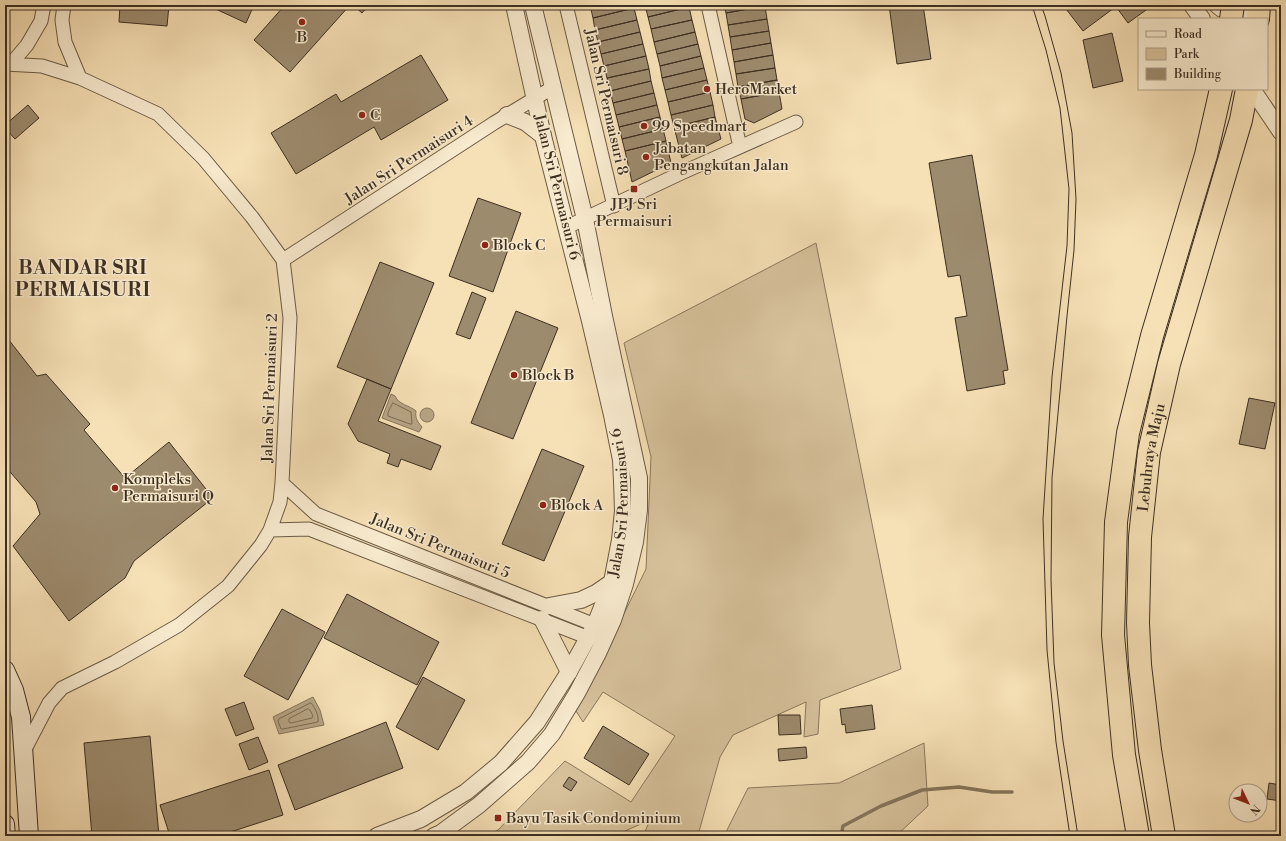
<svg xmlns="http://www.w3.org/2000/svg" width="1286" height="841" viewBox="0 0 1286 841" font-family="'Libre Bodoni',serif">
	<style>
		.green { fill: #d7c29c; stroke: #8a785e }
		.water { fill: #b7a483; stroke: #86755c }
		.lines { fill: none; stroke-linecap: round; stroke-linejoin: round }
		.shore { stroke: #7a6a52; stroke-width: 1 }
		.stream { stroke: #86755c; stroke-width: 3.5 }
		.building { fill: #9d8b6e; stroke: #3d2f21 }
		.minor-casing { stroke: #6b5b46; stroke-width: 15 }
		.tertiary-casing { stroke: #6b5b46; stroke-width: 18 }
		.secondary-casing { stroke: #3d2f21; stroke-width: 20 }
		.motorway-casing { stroke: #3d2f21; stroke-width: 24 }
		.minor { stroke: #f9ebcf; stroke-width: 13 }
		.tertiary { stroke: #f9ebcf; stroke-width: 16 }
		.secondary { stroke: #f9ebcf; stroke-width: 18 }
		.motorway { stroke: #f6e0b5; stroke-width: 22 }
		.tram { stroke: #3d2f21; stroke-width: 1 }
		.motorway-bridge-casing { stroke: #3d2f21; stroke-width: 24; stroke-linecap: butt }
		.motorway-bridge { stroke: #f6e0b5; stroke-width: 22 }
		.poi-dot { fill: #8f2418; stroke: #f9ebcf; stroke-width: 1.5 }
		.labels { text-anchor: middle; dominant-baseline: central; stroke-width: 3; stroke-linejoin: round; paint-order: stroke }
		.poi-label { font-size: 15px; fill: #3d2f21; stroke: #f9ebcf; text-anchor: start }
		.street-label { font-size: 15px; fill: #3d2f21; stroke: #f9ebcf }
		.district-label { font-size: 19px; font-weight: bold; letter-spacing: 1px; fill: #3d2f21; stroke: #f9ebcf }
	</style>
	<rect width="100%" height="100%" fill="#f6e0b5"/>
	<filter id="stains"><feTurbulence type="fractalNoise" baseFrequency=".005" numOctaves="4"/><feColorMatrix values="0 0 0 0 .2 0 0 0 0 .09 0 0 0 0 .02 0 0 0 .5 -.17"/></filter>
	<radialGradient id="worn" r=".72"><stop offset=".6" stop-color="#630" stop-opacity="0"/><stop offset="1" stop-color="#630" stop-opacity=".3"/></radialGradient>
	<path class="green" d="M816,243l85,426 -81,31 -2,34 -14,3 2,-35 -73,33 -13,22 -22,78 2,1h-57l7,-16 -25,11 -4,5h-135l12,-6 67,-69 66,41 44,-66 -72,-44 -20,30 -7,-11 70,-142 5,-112 -27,-114z
		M924,743l4,63 -32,30h-172l24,-48 91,-5z"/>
	<path class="water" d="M391,394l4,2c4,9 14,9 21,15 -1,7 1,10 6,16l-3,5 -37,-14z
		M420 415a7 7 0 1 1 14 0a7 7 0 1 1-14 0Z
		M313,697l7,13 4,15 -45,9 -6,-17z"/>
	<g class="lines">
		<path class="shore" d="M393,403l18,9 1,12h-2l-22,-8v-3z
			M311,703c4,4 8,13 7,19l-35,7h-2l-3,-8 1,-2z
			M308,709l2,1 3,6 -1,2 -21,5 -2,-1v-3z"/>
		<path class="stream" d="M841,836l2,-10 38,-20 41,-16 37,-3 33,5h20"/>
	</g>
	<path class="building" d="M120,5h49l-2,21 -48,-4z
		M207,5h47l-8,18z
		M285,5h65l-60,67 -36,-32z
		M353,5h16l-7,8z
		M590,5h43l1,3 -41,10z
		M645,5h44v2l-41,10z
		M724,5h40l1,1 -39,7z
		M889,5h34l8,54 -34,5z
		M1063,5h55l-35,26z
		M1121,5h32l-25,18 -11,-15z
		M765,6l2,13 -39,6 -2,-12z
		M689,7l3,13 -41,9 -3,-12z
		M634,8l3,12 -42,10 -2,-12z
		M767,19l2,12 -39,6 -2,-12z
		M637,20l3,12 -42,10 -3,-12z
		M692,20l3,12 -41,10 -3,-13z
		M769,31l2,12 -39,7 -2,-13z
		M640,32l3,12 -42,10 -3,-12z
		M695,32l3,12 -41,10 -3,-12z
		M1112,33l11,48 -30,7 -10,-48z
		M771,43l2,12 -39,7 -2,-12z
		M643,44l3,12 -42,10 -3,-12z
		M698,44l3,12 -41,10 -3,-12z
		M421,55l27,45 -67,40 -7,-13 -78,47 -25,-41 65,-39 5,8z
		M773,55l2,13 -39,6 -2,-12z
		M646,56l3,13 -42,9 -3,-12z
		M701,56l3,12 -42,10 -2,-12z
		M704,68l3,12 -42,10 -3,-12z
		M775,68l2,12 -39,7 -2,-13z
		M649,69l2,12 -41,10 -3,-13z
		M707,80l3,12 -42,10 -3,-12z
		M777,80l2,12 -38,7 -3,-12z
		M651,81l3,12 -41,10 -3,-12z
		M710,92l3,13 -42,10 -3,-13z
		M779,92l3,17 -28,14 -9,-4 -4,-20z
		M654,93l3,12 -41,10 -3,-12z
		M28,105l11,13 -24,21 -10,-11v-3z
		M657,105l3,12 -41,10 -3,-12z
		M713,105l2,12 -41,10 -3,-12z
		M660,117l3,12 -41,10 -3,-12z
		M715,117l6,22 -39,19 -8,-31z
		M663,129l3,12 -41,10 -3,-12z
		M666,141l5,22 -39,19 -7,-31z
		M972,155l36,215 -5,1 2,13 -38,7 -12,-73 12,-2 -7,-41 -12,2 -19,-114z
		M478,198l43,15 -28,79 -44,-16z
		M380,262l54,21 -43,106 -54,-22z
		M472,292l14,6 -16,41 -14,-5z
		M516,311l42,17 -45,111 -42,-16z
		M5,335l32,41 9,-2 44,50 -6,6 41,48 44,-36 44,56 -79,63 -9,17 -56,43 -56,-75 27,-32 -4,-12 -31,-36z
		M367,379l24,10 -13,32 63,25 -10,24 -30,-11 -3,8 -11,-4 3,-9 -32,-13 -10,-17z
		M1249,398l26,5 -10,46 -26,-5z
		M542,449l42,17 -40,95 -42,-17z
		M347,594l92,48 -22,43 -93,-47z
		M282,609l43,23 -37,68 -44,-24z
		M423,677l42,23 -27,50 -42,-23z
		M244,702l10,27 -18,7 -11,-27z
		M872,705l3,24 -29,4 -1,-9 -3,1 -2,-16z
		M778,715h22l1,19 -22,1z
		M386,722l17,46 -108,42 -17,-45z
		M603,726l46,28 -20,31 -45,-27z
		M150,736l9,100h-67l-8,-93z
		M258,737l10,25 -19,8 -10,-26z
		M806,747l1,11 -28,3 -1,-12z
		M269,770l14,45 -65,21h-48l-10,-31z
		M569,777l8,5 -6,9 -8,-5z
		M1269,783l12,2v16l-14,-2z"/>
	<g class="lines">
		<defs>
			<path id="minor" d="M64,5l-2,15 3,22 15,36
				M566,5l48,201
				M708,5l32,142
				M5,64l37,2 38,12 78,36 45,44 49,59 31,43 7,58 -8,165 -2,19 -10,28 -9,15 -33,41 -49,39 -64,37 -53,26 -13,15 -26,50
				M11,64l16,-19 14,-24 3,-16
				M567,227l112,-53 117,-52
				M283,260l211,-137 58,-35
				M282,483l34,31 279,111
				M270,530l39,-1 280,109"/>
			<g id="tertiary">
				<path d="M1192,5l10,14"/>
				<path d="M1217,5c14,14 27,8 42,0"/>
				<path d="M1252,89l29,43"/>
				<path d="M507,115l18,7 18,14"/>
				<path d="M549,606l32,-6 15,-7 16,-11"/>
				<path d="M542,619l27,53"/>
				<path id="s1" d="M377,836l44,-17 45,-27 35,-29 36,-41 32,-50 26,-47 17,-43 8,-42 3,-29 -1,-30 -1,-21 -9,-45 -22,-94 -47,-185 -29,-131"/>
				<path d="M434,836l7,-3 38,-28 49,-43 24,-28 25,-41 21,-40 15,-33 12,-36 10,-42 4,-32v-32l-35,-162 -19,-97 -52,-214"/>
			</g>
			<path id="secondary" d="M5,670l9,20 7,27 8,119
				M5,824l1,12"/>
			<g id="motorway">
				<path d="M1258,19l1,-14"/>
				<path d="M1138,836l-14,-81 -11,-120 3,-113 12,-89 24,-97 54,-181 15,-66"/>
				<path id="s2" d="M1164,836l-14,-86 -10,-85 -2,-42 2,-86 9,-85 20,-88 72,-244 6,-31"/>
			</g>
		</defs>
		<use href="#minor" class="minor-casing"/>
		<use href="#tertiary" class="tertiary-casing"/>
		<use href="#secondary" class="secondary-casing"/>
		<use href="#motorway" class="motorway-casing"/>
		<use href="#minor" class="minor"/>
		<use href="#tertiary" class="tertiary"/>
		<use href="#secondary" class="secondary"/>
		<use href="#motorway" class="motorway"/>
		<path class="tram" d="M1032,5l14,45 14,58 9,81 -2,57 -15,131 -9,142 4,131 9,92 14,94
			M1041,5l4,11 16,57 11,60 4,66 -2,51 -7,66 -15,162 -1,102 3,83 9,78 15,95"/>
		<defs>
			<path id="motorway-bridge" d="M1231,19l2,-14"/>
		</defs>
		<use href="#motorway-bridge" class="motorway-bridge-casing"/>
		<use href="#motorway-bridge" class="motorway-bridge"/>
	</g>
	<g class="poi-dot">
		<circle cx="302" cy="22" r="4"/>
		<circle cx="707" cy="89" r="4"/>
		<circle cx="362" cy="115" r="4"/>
		<circle cx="644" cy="126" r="4"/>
		<circle cx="646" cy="157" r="4"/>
		<rect x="630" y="185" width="8" height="8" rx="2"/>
		<circle cx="485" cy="245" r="4"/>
		<circle cx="514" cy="375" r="4"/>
		<circle cx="115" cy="488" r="4"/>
		<circle cx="543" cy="505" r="4"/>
		<rect x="494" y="814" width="8" height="8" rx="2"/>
	</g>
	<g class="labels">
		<g class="poi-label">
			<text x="302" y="37" text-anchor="middle">B</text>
			<text x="715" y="89">HeroMarket</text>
			<text x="370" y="115">C</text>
			<text x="652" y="126">99 Speedmart</text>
			<text x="654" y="148">Jabatan<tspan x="654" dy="17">Pengangkutan Jalan</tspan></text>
			<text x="634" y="204" text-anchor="middle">JPJ Sri<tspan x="634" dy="17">Permaisuri</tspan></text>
			<text x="493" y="245">Block C</text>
			<text x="522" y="375">Block B</text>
			<text x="123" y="479">Kompleks<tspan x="123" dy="17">Permaisuri Q</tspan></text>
			<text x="551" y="505">Block A</text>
			<text x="506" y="818">Bayu Tasik Condominium</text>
		</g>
		<g class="street-label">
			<text transform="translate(606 102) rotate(77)">Jalan Sri Permaisuri 8</text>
			<text transform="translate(409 160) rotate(-33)">Jalan Sri Permaisuri 4</text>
			<text transform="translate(557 187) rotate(76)">Jalan Sri Permaisuri 6</text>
			<text transform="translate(270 388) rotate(-88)">Jalan Sri Permaisuri 2</text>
			<text stroke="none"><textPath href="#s2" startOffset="381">Lebuhraya Maju</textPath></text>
			<text stroke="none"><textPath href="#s1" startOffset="439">Jalan Sri Permaisuri 6</textPath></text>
			<text transform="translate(440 546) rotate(22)">Jalan Sri Permaisuri 5</text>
		</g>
		<g class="district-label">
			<text x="83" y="268">BANDAR SRI<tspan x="83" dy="22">PERMAISURI</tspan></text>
		</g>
	</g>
	<rect width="1286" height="841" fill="none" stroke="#f6e0b5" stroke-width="20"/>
	<rect x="6" y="6" width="1274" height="829" fill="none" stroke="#3d2f21" stroke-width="2"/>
	<rect x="10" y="10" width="1266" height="821" fill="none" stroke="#3d2f21"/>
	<rect x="1138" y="18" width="130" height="72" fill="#f9ebcf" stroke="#aea089"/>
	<rect x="1146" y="31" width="20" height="6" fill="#f9ebcf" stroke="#aea089"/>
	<text x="1174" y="38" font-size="12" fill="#3d2f21">Road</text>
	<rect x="1146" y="48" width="20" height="12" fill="#d7c29c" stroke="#aea089"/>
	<text x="1174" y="58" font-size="12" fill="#3d2f21">Park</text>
	<rect x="1146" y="68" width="20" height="12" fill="#9d8b6e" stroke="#aea089"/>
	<text x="1174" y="78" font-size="12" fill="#3d2f21">Building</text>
	<g transform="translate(1248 803) rotate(133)"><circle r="19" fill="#f9ebcf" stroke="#aea089"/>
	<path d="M0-3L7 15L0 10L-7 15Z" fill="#8f2418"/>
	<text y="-6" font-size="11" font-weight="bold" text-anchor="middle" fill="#3d2f21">N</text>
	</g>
	<rect width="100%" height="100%" filter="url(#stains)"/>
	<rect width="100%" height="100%" fill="url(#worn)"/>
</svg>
